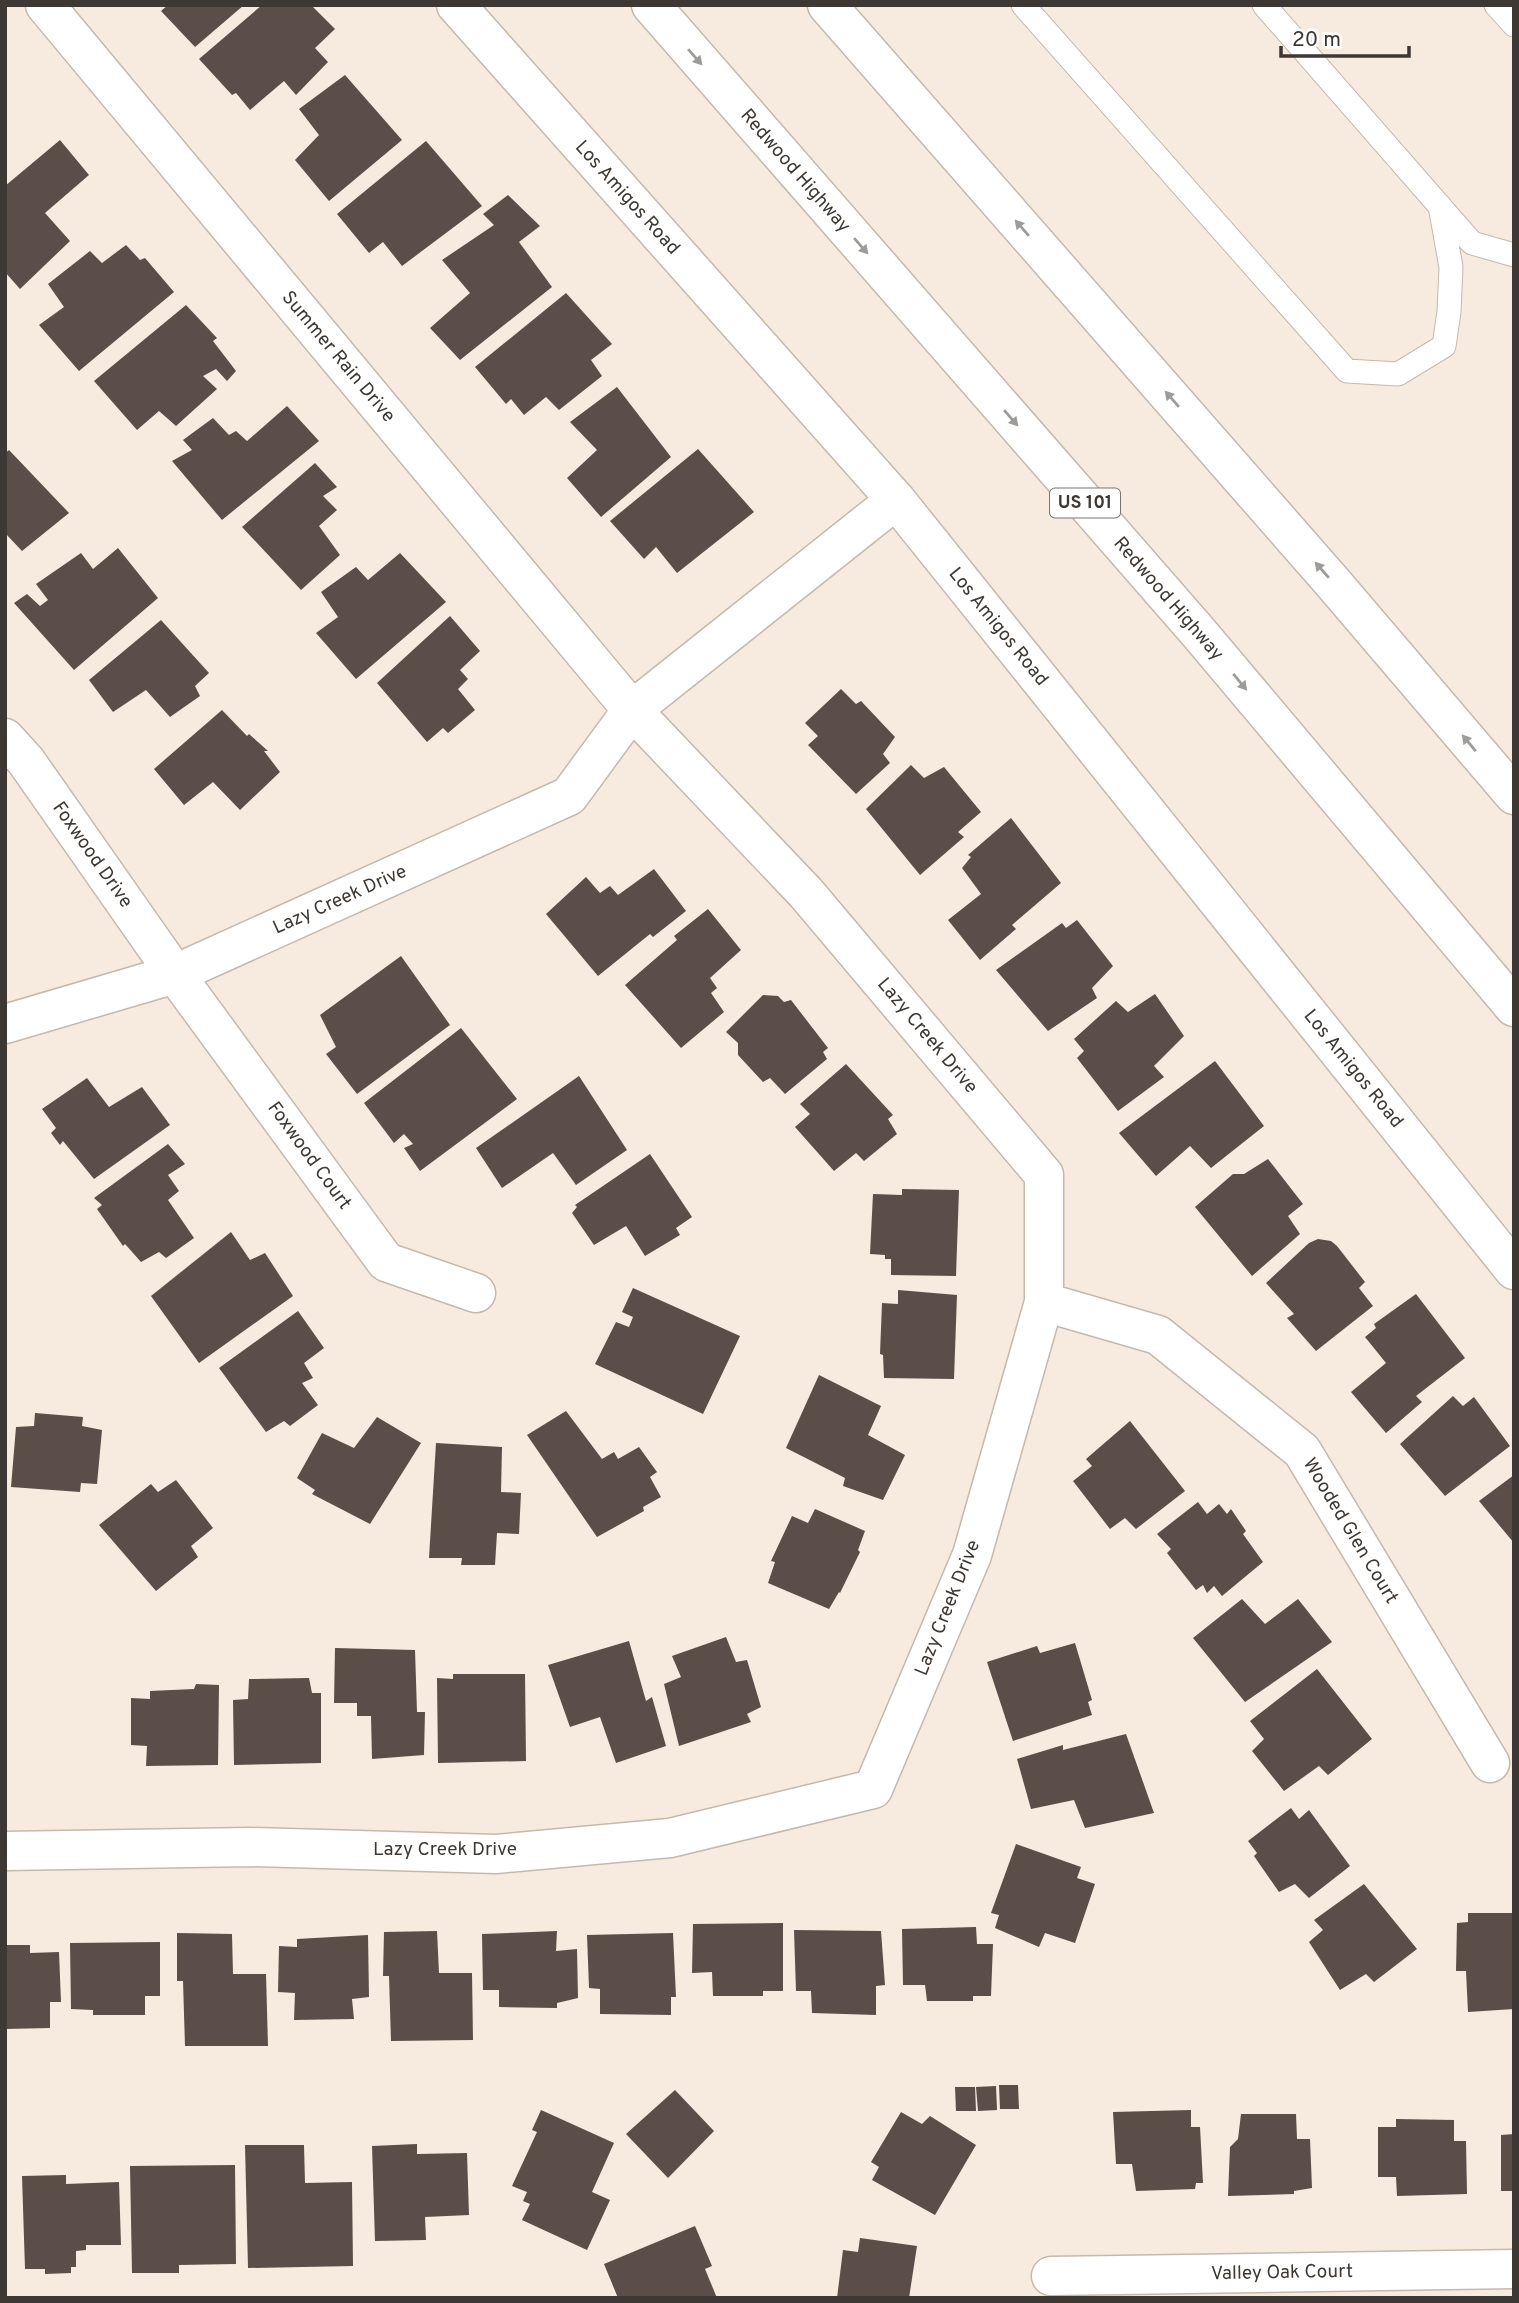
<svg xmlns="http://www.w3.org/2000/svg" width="1519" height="2303" viewBox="0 0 1519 2303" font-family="Overpass,sans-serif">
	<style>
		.building { fill: #5b4d48 }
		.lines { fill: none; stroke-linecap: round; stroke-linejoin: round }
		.service-casing { stroke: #c4b9ad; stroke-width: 25 }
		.minor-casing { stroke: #c4b9ad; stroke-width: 41 }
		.tertiary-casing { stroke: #c4b9ad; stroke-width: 41 }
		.motorway-casing { stroke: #c4b9ad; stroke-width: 41 }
		.service { stroke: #fff; stroke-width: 23 }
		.minor { stroke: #fff; stroke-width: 38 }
		.tertiary { stroke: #fff; stroke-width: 38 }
		.motorway { stroke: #fff; stroke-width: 38 }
		.oneway { fill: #9e9c99 }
		.labels { text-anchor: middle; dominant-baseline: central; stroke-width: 7; stroke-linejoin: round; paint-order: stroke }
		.shield { fill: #fff; stroke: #777470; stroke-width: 2 }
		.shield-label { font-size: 18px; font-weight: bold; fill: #3d3833 }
		.street-label { font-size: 19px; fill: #3d3833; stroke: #fff }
	</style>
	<rect width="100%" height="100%" fill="#f6ebde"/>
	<path class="building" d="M168,5h76l-49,42 -34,-36z
		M262,5h49l24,24 -20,19 13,14 -32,33 -12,-14 -34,29 -14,-17 -4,2 -33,-36z
		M345,75l57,65 -73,61 -34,-41 24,-25 -20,-26z
		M60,140l29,35 -44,38 25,28 -50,48 -15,-17v-86z
		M426,141l56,65 -80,60 -19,-24 -14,11 -32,-39z
		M508,195l32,31 -21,16 33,45 -92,73 -30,-32 40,-35 -28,-33 52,-35 -11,-11z
		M126,245l14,15 5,-2 29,34 -95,79 -40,-46 25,-18 -16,-23 42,-33 12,12z
		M566,293l46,51 -21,16 11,16 -43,34 -13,-13 -22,18 -13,-16 -5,5 -31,-37z
		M186,305l31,33 -4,3 23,30 -9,10 -11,-12 -13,7 14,13 -41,37 -17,-15 -22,19 -43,-49z
		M617,387l54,70 -70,60 -34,-39 30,-28 -27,-28z
		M287,406l32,35 -97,79 -50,-59 20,-11 -9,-10 30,-22 16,17 7,-4 11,10z
		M698,449l56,63 -77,61 -21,-26 -12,12 -34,-38z
		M9,450l60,63 -47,38 -17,-18v-80z
		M315,463l22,24 -14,9 14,14 -18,16 21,29 -39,35 -59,-63z
		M118,548l40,50 -84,72 -60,-67 13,-9 13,12 8,-6 -12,-16 45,-31 12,16z
		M400,553l46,49 -90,77 -40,-46 22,-16 -17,-25 35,-25 12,13z
		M450,616l30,35 -20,19 8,9 -10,10 17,21 -27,23 -5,-5 -16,14 -50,-59z
		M161,620l48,53 -14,13 5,10 -30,21 -24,-27 -33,22 -24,-32z
		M841,689l15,15 5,-3 34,36 -12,17 7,9 -34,31 -48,-49 10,-9 -13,-13z
		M222,710l25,26 2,-2 19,17h-4l16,21 -40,38 -27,-28 -29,23 -30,-36z
		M911,765l13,13 20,-11 37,45 -23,20 6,5 -44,38 -54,-66z
		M1011,818l50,65 -49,42 4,4 -36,31 -32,-40 33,-26 -19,-26 9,-11 -3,-2z
		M654,869l32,42 -33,26 -3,-3 -52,42 -52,-62 40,-37 14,16 10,-7 8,9z
		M708,909l33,41 -31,28 7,10 -6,5 13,19 -43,36 -56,-63 52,-45 -3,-4z
		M1077,920l36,46 -21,22 5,10 -49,33 -52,-61 66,-47 4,5z
		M401,956l49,69 -93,69 -31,-40 10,-7 -16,-32z
		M1155,994l29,42 -30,30 10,11 -46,34 -41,-53 7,-7 -10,-12 42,-38 12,11z
		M763,995l15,1 6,6 7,-2 37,48 -5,4 4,7 -42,35 -15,-16 -7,4 -25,-27v-12l-12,-11z
		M461,1028l56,71 -97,72 -16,-23 9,-4 -9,-10 -10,9 -30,-40z
		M1215,1061l49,65 -53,42 -21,-22 -34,30 -37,-43z
		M846,1064l47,51 -5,4 9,15 -33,27 -8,-8 -22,18 -39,-44 15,-13 -10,-10z
		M579,1076l48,74 -51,35 -23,-32 -51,35 -26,-40z
		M87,1078l22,29 33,-20 28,38 -76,54 -31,-38 -3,4 -9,-12 5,-5 -14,-19z
		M168,1144l17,20 -17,11 11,16 -11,9 26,38 -28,20 -7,-6 -18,10 -16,-18 -2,2 -26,-37 5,-4 -8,-7z
		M650,1154l42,63 -16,11 4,7 -35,21 -19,-30 -32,19 -22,-32 5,-6 -2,-2z
		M1268,1159l35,45 -15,12 12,18 -48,42 -57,-69 38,-33h11z
		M902,1189l57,1 -3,86 -65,-1v-16h-6v-4l-15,-1 3,-60 29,1z
		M231,1232l19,28 15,-7 28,43 -94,67 -48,-67z
		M1318,1239l13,2 6,5 28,36 -6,6 14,18 -57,45 -29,-33 7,-4 -28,-31 43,-40z
		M633,1288l107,48 -37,78 -108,-50 21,-42 13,5 4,-10 -11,-5z
		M898,1290l59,5 -3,84 -70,-1 -1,-23 -3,-1 2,-51 16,1z
		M1416,1294l49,64 -49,38 6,6 -36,31 -35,-41 35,-29 -21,-26 11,-9 -2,-4z
		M298,1311l26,37 -20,15 9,15 -11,5 16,22 -28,21 -6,-5 -18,11 -47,-64z
		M819,1375l62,31 -13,29 37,20 -22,45 -40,-14 2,-8 -59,-30z
		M1453,1396l10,10 11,-9 36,49 -65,50 -45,-52z
		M566,1411l36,48 12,-7 4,7 21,-12 18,25 -7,5 11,20 -18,10 1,4 -47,26 -70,-102z
		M35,1413l48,4 -1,9 20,4 -5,54 -16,-1 -1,9 -69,-5 5,-60 18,-1z
		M377,1417l44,26 -51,81 -58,-30 3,-4 -18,-12 25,-45 32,15z
		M1130,1421l55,70 -49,38 -11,-11 -15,11 -37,-48 19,-15 -6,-7z
		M436,1443l66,4 -1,45 20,1 -2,41 -22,-1 -2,32h-34l1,-7h-33z
		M1514,1475v68l-35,-42z
		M176,1480l37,48 -22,18 7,11 -42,34 -57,-66 52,-41 7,8z
		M1198,1502l9,12 12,-10 8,10 4,-5 15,22 -3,3 20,28 -41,34 -8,-10 -7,7 -4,-8 -7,5 -29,-37 4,-4 -14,-15z
		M815,1509l50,22 -7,19 2,2 -20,41 -1,-1 -10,17 -61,-26 7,-21 -4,-1 21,-45 16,7z
		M1242,1599l23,25 33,-25 34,43 -87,60 -52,-64z
		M726,1637l10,25 11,-2 14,47 -14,7 4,8 -72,24 -15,-62 17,-7 -9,-21z
		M629,1641l17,60 6,-4 14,49 -50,17 -16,-46 -30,10 -22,-62z
		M1075,1643l17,57 -4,2 4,13 -79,26 -26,-79 50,-16 3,7z
		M335,1648l80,2 2,62h8l-1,43 -52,4 -1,-43h-14v-13h-23z
		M1317,1669l55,70 -44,36 -9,-9 -35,25 -32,-40 12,-12 -14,-18z
		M453,1674h72l1,87 -88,2 -1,-85 16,1z
		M309,1678l3,15h9v70l-87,2 -1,-65 15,-1 1,-20z
		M196,1684l23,1 -1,80 -72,1 1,-20 -16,-1v-47l19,1v-8l44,-2z
		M1126,1734l28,79 -69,15 -11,-28 -43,9 -14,-50 46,-14v5z
		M1291,1808l8,11 10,-9 41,56 -41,32 -14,-14 -16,8 -25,-36 3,-3 -9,-12z
		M1016,1844l65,23 -4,11 18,6 -20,59 -30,-10 -6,14 -44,-19 4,-13 -8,-2z
		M1364,1884l53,65 -43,33 -8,-8 -26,16 -31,-48 14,-12 -9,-10z
		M1468,1913h46v96l-46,3 -2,-41h-10l1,-48 11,-1z
		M783,1923v68h-20v5h-50l-1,-24 -20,1 1,-49z
		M976,1927l1,17h16l-2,52h-18v5h-46l-2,-16h-22l-1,-56z
		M794,1930l87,1 4,54 -9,1v29l-64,-2 -1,-22h-15z
		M437,1931l2,42h33l1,67 -82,1 -2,-65h-6l1,-44z
		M557,1931l-1,20 21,-2 1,49 -21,5v5l-58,-1v-17h-16l-1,-56z
		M177,1933l55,1 1,40h33l2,72h-83l-2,-65h-6z
		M673,1933l3,64h-5v18l-71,-1v-25l-11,-1 -2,-53z
		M368,1935l1,62 -17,2 2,20 -60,1 1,-27 -17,-1 1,-46 18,1v-8z
		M160,1942v54h-15v19h-52v-5l-22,-1 -1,-66z
		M5,1945h25v8l29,-1 2,50h-11v26l-45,1z
		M999,2085h19l1,24h-19z
		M996,2086l1,24 -19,1 -2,-24z
		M955,2087h20l1,24h-20z
		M675,2090l39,41 -46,47 -42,-44z
		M541,2110l73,33 -22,49 18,8 -23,50 -65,-30 8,-16 -7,-3 4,-9 -15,-6 25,-54 -5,-2z
		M1191,2110v17h9l3,56h-7l-1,6 -59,2 -4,-27h-16l-3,-52z
		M901,2112l21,12 8,-8 46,29 -41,70 -63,-35 7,-13 -8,-5z
		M1241,2114h55l1,25h13l2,49 -18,3v3l-66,2 2,-49 8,-8z
		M1396,2119l58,1v21h12l1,53 -70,2 -1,-19h-18v-50h18z
		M1514,2134v57h-13v-56z
		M417,2144v10l50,-1 2,62 -44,2 1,23 -51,1 -3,-95z
		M245,2145h59l1,38 47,-1 1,84 -105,2z
		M235,2165l1,99 -57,1v8h-47l-2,-107z
		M66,2175v9l53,-2 2,63h-35v5l-10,1v16h-5v6l-26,1v-5h-20l-3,-93z
		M695,2226l17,40 -7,3 12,29h-99l-14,-34z
		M860,2238l57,8 -8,52h-72l6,-48 15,2z"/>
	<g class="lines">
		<defs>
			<path id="service" d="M1023,5l324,366 51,3 46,-28 5,-34 2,-45 -11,-61
				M1264,5l208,238 42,12
				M1496,5l18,20"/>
			<path id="minor" d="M45,5l587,705 264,-210
				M5,738l21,23 149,213 211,288 90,31
				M5,1024l170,-50 394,-178 63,-86 174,183 238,282v127l-72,253 -99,234 -203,49 -174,16 -245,-7 -246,4
				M1044,1302l114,33 144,116 188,312
				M1051,2276l463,-7"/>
			<path id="tertiary" d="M456,5l440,495 618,770"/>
			<path id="motorway" d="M651,5l548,628 315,374
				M827,5l507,579 180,211"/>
		</defs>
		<use href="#service" class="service-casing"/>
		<use href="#minor" class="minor-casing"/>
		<use href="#tertiary" class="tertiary-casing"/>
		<use href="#motorway" class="motorway-casing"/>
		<use href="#service" class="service"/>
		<use href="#minor" class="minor"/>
		<use href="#tertiary" class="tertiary"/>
		<use href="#motorway" class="motorway"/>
	</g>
	<defs><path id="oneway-solid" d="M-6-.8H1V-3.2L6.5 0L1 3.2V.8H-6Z" transform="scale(1.75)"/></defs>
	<g class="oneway">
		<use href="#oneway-solid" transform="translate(695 57) rotate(49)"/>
		<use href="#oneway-solid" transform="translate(1022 228) rotate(-131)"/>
		<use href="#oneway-solid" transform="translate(861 246) rotate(49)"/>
		<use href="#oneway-solid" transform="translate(1172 399) rotate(-131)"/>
		<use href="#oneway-solid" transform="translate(1011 418) rotate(49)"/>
		<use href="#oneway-solid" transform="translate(1322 570) rotate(-131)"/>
		<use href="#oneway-solid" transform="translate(1240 682) rotate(50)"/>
		<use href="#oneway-solid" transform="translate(1469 743) rotate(-130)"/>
	</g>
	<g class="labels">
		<rect class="shield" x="1050" y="488.5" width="70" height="29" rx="5"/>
		<g class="shield-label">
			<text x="1085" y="503">US 101</text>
		</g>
		<g class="street-label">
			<text transform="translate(795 171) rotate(49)">Redwood Highway</text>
			<text transform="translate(627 198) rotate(48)">Los Amigos Road</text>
			<text transform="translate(338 357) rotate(50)">Summer Rain Drive</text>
			<text transform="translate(1168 599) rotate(49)">Redwood Highway</text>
			<text transform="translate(998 627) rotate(51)">Los Amigos Road</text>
			<text transform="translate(92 855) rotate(55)">Foxwood Drive</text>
			<text transform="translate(340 900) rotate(-24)">Lazy Creek Drive</text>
			<text transform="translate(927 1036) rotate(50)">Lazy Creek Drive</text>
			<text transform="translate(1353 1069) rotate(51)">Los Amigos Road</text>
			<text transform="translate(309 1156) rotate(54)">Foxwood Court</text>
			<text transform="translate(1350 1531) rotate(59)">Wooded Glen Court</text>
			<text transform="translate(948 1608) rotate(-68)">Lazy Creek Drive</text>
			<text x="445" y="1850">Lazy Creek Drive</text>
			<text transform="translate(1282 2273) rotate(-1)">Valley Oak Court</text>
		</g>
	</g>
	<rect width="1519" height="2303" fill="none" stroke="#3d3833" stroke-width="14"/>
	<path d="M1281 46v10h128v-10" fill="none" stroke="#3d3833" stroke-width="3.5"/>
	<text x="1292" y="46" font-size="21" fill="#3d3833" stroke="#ffffff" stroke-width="5" paint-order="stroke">20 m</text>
</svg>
